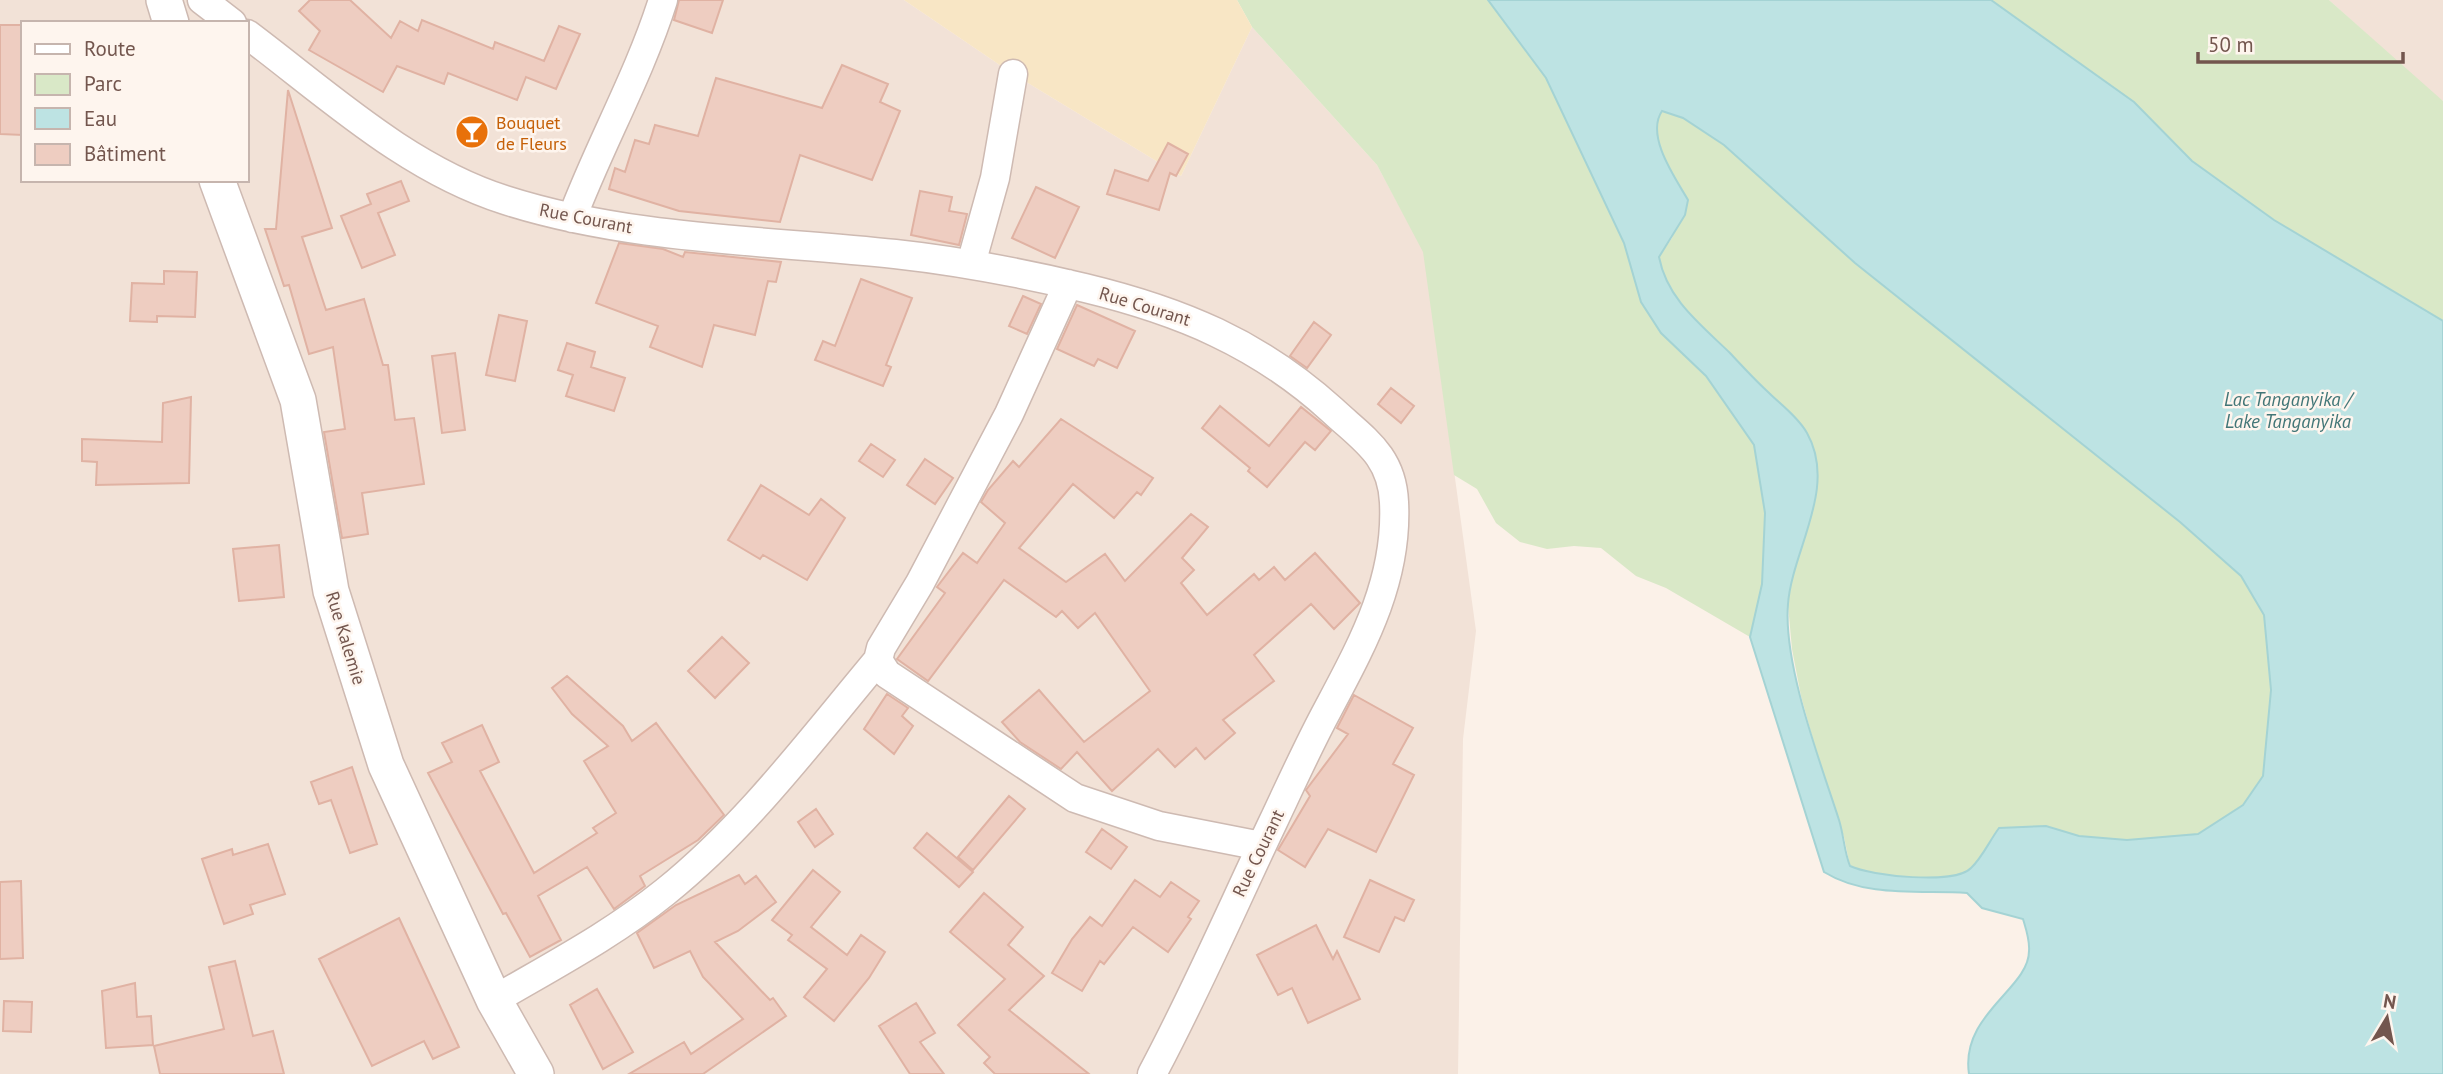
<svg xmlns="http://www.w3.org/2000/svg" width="2443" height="1074" viewBox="0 0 2443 1074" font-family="'PT Sans',sans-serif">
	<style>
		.residential { fill: #f2e2d7; fill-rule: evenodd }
		.green { fill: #d9e8c7 }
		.sand { fill: #f8e6c5 }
		.water { fill: #bde3e3; stroke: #a4d3d4; stroke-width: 2; fill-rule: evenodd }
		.building { fill: #eecdc1; stroke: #e0b2a3; stroke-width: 2 }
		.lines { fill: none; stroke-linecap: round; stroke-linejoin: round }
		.minor-casing { stroke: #cebab2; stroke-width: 31 }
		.tertiary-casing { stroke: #cebab2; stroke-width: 38 }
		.minor { stroke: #fff; stroke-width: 28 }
		.tertiary { stroke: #fff; stroke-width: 35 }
		.labels { text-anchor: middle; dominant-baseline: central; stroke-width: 5; stroke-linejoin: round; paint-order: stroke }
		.food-label { font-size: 18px; fill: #c56008; stroke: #fef5ee; text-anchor: start }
		.street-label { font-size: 18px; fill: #73564e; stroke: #fef5ee }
		.water-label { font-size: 19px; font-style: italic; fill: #427677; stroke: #fef5ee }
	</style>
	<rect width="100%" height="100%" fill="#fbf1e8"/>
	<path class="residential" d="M0,0h904l109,74 168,102 71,-149 125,138 47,87 52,379 -13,108 -5,335h-1458zM23,23h224v157h-224z
		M2329,0h114v101l-4,-2z"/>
	<path class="green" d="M1237,0h251l58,78 78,165 17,59 20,31 45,43 48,69 11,68 -3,71 -12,53 -84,-49 -30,-12 -35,-28 -27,-2 -27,3 -27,-7 -24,-19 -19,-34 -23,-14 -31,-223 -46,-87 -125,-138z
		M1991,0h338l114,101v220l-169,-101 -82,-59 -58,-59z
		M1662,111l21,7 41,27 131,118 325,259 61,54 23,39 7,75 -8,86 -19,28 -46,30 -71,6 -48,-4 -33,-10 -47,2c-9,12 -17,29 -27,40 -17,18 -101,8 -122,-2l-6,-29 -21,-61 -22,-80 -9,-47 -4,-44 19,-172 -128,-129 -17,-34 -3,-13 13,-19 16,-38c-12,-22 -42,-63 -26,-89z"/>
	<path class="sand" d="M904,0h333l15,27 -71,149 -168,-102z"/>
	<path class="water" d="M1488,0h503l143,102 58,59 82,59 169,101v753h-474c-9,-60 60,-85 60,-123 1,-11 -3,-22 -6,-32l-41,-11 -15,-15c-47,-3 -101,5 -143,-21l-74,-235 12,-53 3,-71 -11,-68 -48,-69 -45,-43 -20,-31 -17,-59 -78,-165zM1662,111l21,7 41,27 131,118 325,259 61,54 23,39 7,75 -8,86 -20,29 -45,29 -71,6 -48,-4 -33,-10 -47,2c-9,12 -17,30 -28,40 -16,17 -100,8 -121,-2 -6,-15 -6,-30 -11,-46 -19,-59 -56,-155 -51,-216 4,-54 50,-116 19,-171 -9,-16 -27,-29 -40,-42 -13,-12 -25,-25 -37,-38 -30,-29 -63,-54 -71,-96l26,-42 3,-15c-12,-21 -43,-64 -26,-89z"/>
	<path class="building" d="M310,0h40l41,38 9,-17 18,10 4,-11 71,29 2,-7 49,19 15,-35 21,8 -24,55 -30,-12 -9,23 -69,-27 -4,11 -47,-18 -14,26 -74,-42 11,-19 -21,-20z
		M679,0h44l-11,33 -38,-13z
		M0,25h23v110l-23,-1z
		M842,65l46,19 -8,18 20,9 -28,69 -72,-25 -20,67 -101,-11 -70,-22 6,-21 10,4 10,-32 14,4 6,-19 43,11 18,-58 106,30z
		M288,90l44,138 -30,9 24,73 38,-11 19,66h5l7,55 19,-2 10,66 -62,9 6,41 -26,4 -18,-106 21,-3 -12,-82 -24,7 -20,-69 -5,1 -19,-57h11z
		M1168,143l20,11 -12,22 -6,-3 -11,37 -52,-16 8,-24 33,11z
		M401,181l8,20 -31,12 17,42 -33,13 -21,-52 30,-12 -4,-10z
		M1036,187l43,20 -24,51 -43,-20z
		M920,191l32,6 -3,14 18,3 -8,31 -48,-10z
		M619,243l44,6 20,8 2,-5 96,10 -5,20 -8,-1 -13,54 -41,-10 -12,42 -52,-20 8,-21 -62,-23z
		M164,271l33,1 -2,45 -38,-1v6l-27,-1 2,-38 32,1z
		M861,279l51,19 -26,67 5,2 -8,19 -68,-26 8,-19 12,5z
		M1023,296l18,8 -14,30 -18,-8z
		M1077,305l58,26 -18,37 -19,-9 -4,7 -37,-17z
		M499,315l28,6 -12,60 -29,-6z
		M1314,322l17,13 -24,33 -17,-12z
		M567,343l28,9 -4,15 34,11 -11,33 -48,-15 7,-21 -15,-5z
		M455,353l10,77 -23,3 -10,-77z
		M1391,388l23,18 -13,17 -23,-19z
		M191,397l-2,86 -93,2 1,-23 -15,-1v-22l80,3 1,-39z
		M1220,406l49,40 32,-39 30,24 -16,19 -10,-8 -38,45 -19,-16 2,-3 -48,-40z
		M1061,419l92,59 -12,17 -4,-3 -23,26 -41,-34 -54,64 47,34 39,-28 20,27 66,-67 17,13 -26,31 12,12 -13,13 26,32 47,-41 5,6 15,-13 11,13 30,-27 45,50 -26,26 -23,-25 -57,51 20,26 -51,39 12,13 -30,26 -9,-11 -21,19 -17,-18 -46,42 -35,-39 -16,17 -41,-27 -18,-20 37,-32 45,52 66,-51 -55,-78 -17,15 -16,-17 -6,6 -52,-37 -76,101 -31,-22 48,-66 -8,-6 26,-34 14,10 28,-40 -24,-21 7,-12 25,-29 6,6z
		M871,444l24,16 -12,17 -24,-16z
		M925,459l28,19 -18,26 -28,-19z
		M761,485l48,30 12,-16 24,19 -38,62 -44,-25 -3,4 -32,-19z
		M279,545l5,52 -45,4 -6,-52z
		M722,637l27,26 -34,35 -27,-27z
		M567,676l56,50 9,15 24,-18 68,92 -26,25 -58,36 5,10 -31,23 -27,-42 -49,29 23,44 -31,17 -24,-44 -3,1 -75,-141 24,-11 -10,-19 40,-18 17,37 -19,9 54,102 63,-40 -4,-5 23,-15 -32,-52 24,-15 -36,-32 -20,-26z
		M887,694l21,14 -6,8 11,10 -19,28 -30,-25z
		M1354,695l59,33 -20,36 21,11 -38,77 -48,-23 -23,38 -27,-17 32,-54 -4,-6 42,-56 -11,-6z
		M352,767l25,77 -27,9 -19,-53 -12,4 -8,-22z
		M1009,796l16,13 -52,61 -15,-13z
		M816,809l17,25 -18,13 -17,-25z
		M1102,829l25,18 -16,22 -25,-17z
		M927,833l46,39 -14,15 -45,-39z
		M268,844l17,50 -35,11 3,9 -29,10 -22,-65 30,-10 1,6z
		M813,870l27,22 -29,35 36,28 14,-20 24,17 -16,26 -35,43 -30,-24 23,-28 -39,-29 4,-5 -20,-15z
		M739,875l6,9 11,-8 20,26 -38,29 -23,11 55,58 3,-2 13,18 -83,58h-74l55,-32 7,12 52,-35 -40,-42 -13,-26 -36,17 -17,-35 39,-28z
		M1135,880l25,17 11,-15 28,19 -11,16 3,2 -23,33 -35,-25 -29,37 -4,-3 -18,30 -30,-18 20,-34 18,-22 12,9z
		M1370,880l44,20 -10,21 -9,-4 -16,35 -35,-15z
		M21,881l2,77 -23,1v-77z
		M984,893l39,34 -15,18 36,31 -35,34 80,64h-94l-11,-11 6,-6 -32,-32 47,-46 -55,-47z
		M399,918l60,129 -26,12 -9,-18 -52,25 -53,-107z
		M1316,925l17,34 4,-8 23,48 -52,24 -16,-35 -14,7 -21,-40z
		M235,961l18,75 20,-5 11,43h-124l-6,-28 70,-17 -15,-62z
		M135,983l2,34 14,-1 2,29 -47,3 -4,-57z
		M597,989l36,63 -30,17 -33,-64z
		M4,1001l28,1 -1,30 -28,-1z
		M916,1003l19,30 -15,9 24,32h-34l-31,-48z"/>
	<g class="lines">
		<defs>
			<path id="minor" d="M202,0l30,23
				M247,34c80,60 160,135 258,166 125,40 260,40 390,54 64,7 127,19 190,34 95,23 173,55 247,122 31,29 60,45 62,92 4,78 -31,141 -66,207 -20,37 -37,75 -55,113 -40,84 -77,170 -121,252
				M572,218c28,-74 67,-142 91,-218
				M971,264l24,-86 18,-104
				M1068,284l-59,130 -89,169 -39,65 -3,12 9,14 188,124 84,28 102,20
				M494,1000c58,-34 119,-66 171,-108 82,-66 146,-152 213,-232"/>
			<path id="tertiary" d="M164,0l7,23
				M217,180l81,220 33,191 55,174 108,235 42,74"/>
		</defs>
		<use href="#minor" class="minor-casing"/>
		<use href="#tertiary" class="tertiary-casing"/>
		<use href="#minor" class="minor"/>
		<use href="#tertiary" class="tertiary"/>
	</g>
	<defs>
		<symbol id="bar-disc" viewBox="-11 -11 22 22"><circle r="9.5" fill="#e8710a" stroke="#fef5ee"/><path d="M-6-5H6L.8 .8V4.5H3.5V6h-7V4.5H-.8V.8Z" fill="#fff"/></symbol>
	</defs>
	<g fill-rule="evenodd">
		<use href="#bar-disc" x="453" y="113" width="38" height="38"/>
	</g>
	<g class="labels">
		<g class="food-label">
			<text x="496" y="122">Bouquet<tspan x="496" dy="21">de Fleurs</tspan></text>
		</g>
		<g class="street-label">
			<text transform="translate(586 218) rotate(11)">Rue Courant</text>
			<text transform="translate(1145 306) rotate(17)">Rue Courant</text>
			<text transform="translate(346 638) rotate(73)">Rue Kalemie</text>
			<text transform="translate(1258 853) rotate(-64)">Rue Courant</text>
		</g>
		<g class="water-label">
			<text x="2288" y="399">Lac Tanganyika /<tspan x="2288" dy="22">Lake Tanganyika</tspan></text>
		</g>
	</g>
	<rect x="21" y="21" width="228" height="161" fill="#fef5ee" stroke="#c6b5ae" stroke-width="2"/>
	<rect x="35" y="44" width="35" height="10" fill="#ffffff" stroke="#c6b5ae" stroke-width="2"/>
	<text x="84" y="56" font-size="21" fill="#73564e">Route</text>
	<rect x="35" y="74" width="35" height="21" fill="#d9e8c7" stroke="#c6b5ae" stroke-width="2"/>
	<text x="84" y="91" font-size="21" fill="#73564e">Parc</text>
	<rect x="35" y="108" width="35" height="21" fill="#bde3e3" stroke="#c6b5ae" stroke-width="2"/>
	<text x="84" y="126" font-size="21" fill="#73564e">Eau</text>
	<rect x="35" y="144" width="35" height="21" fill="#eecdc1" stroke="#c6b5ae" stroke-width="2"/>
	<text x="84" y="161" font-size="21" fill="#73564e">Bâtiment</text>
	<g transform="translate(2387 1018) rotate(10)" stroke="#fef5ee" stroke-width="5" paint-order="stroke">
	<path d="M0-5L12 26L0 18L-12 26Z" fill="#73564e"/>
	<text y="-10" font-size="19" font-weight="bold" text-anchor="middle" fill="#73564e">N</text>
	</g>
	<path d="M2198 52v10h205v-10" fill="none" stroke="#73564e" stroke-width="3.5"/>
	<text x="2208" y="52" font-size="21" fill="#73564e" stroke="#fef5ee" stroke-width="5" paint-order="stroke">50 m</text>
</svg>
